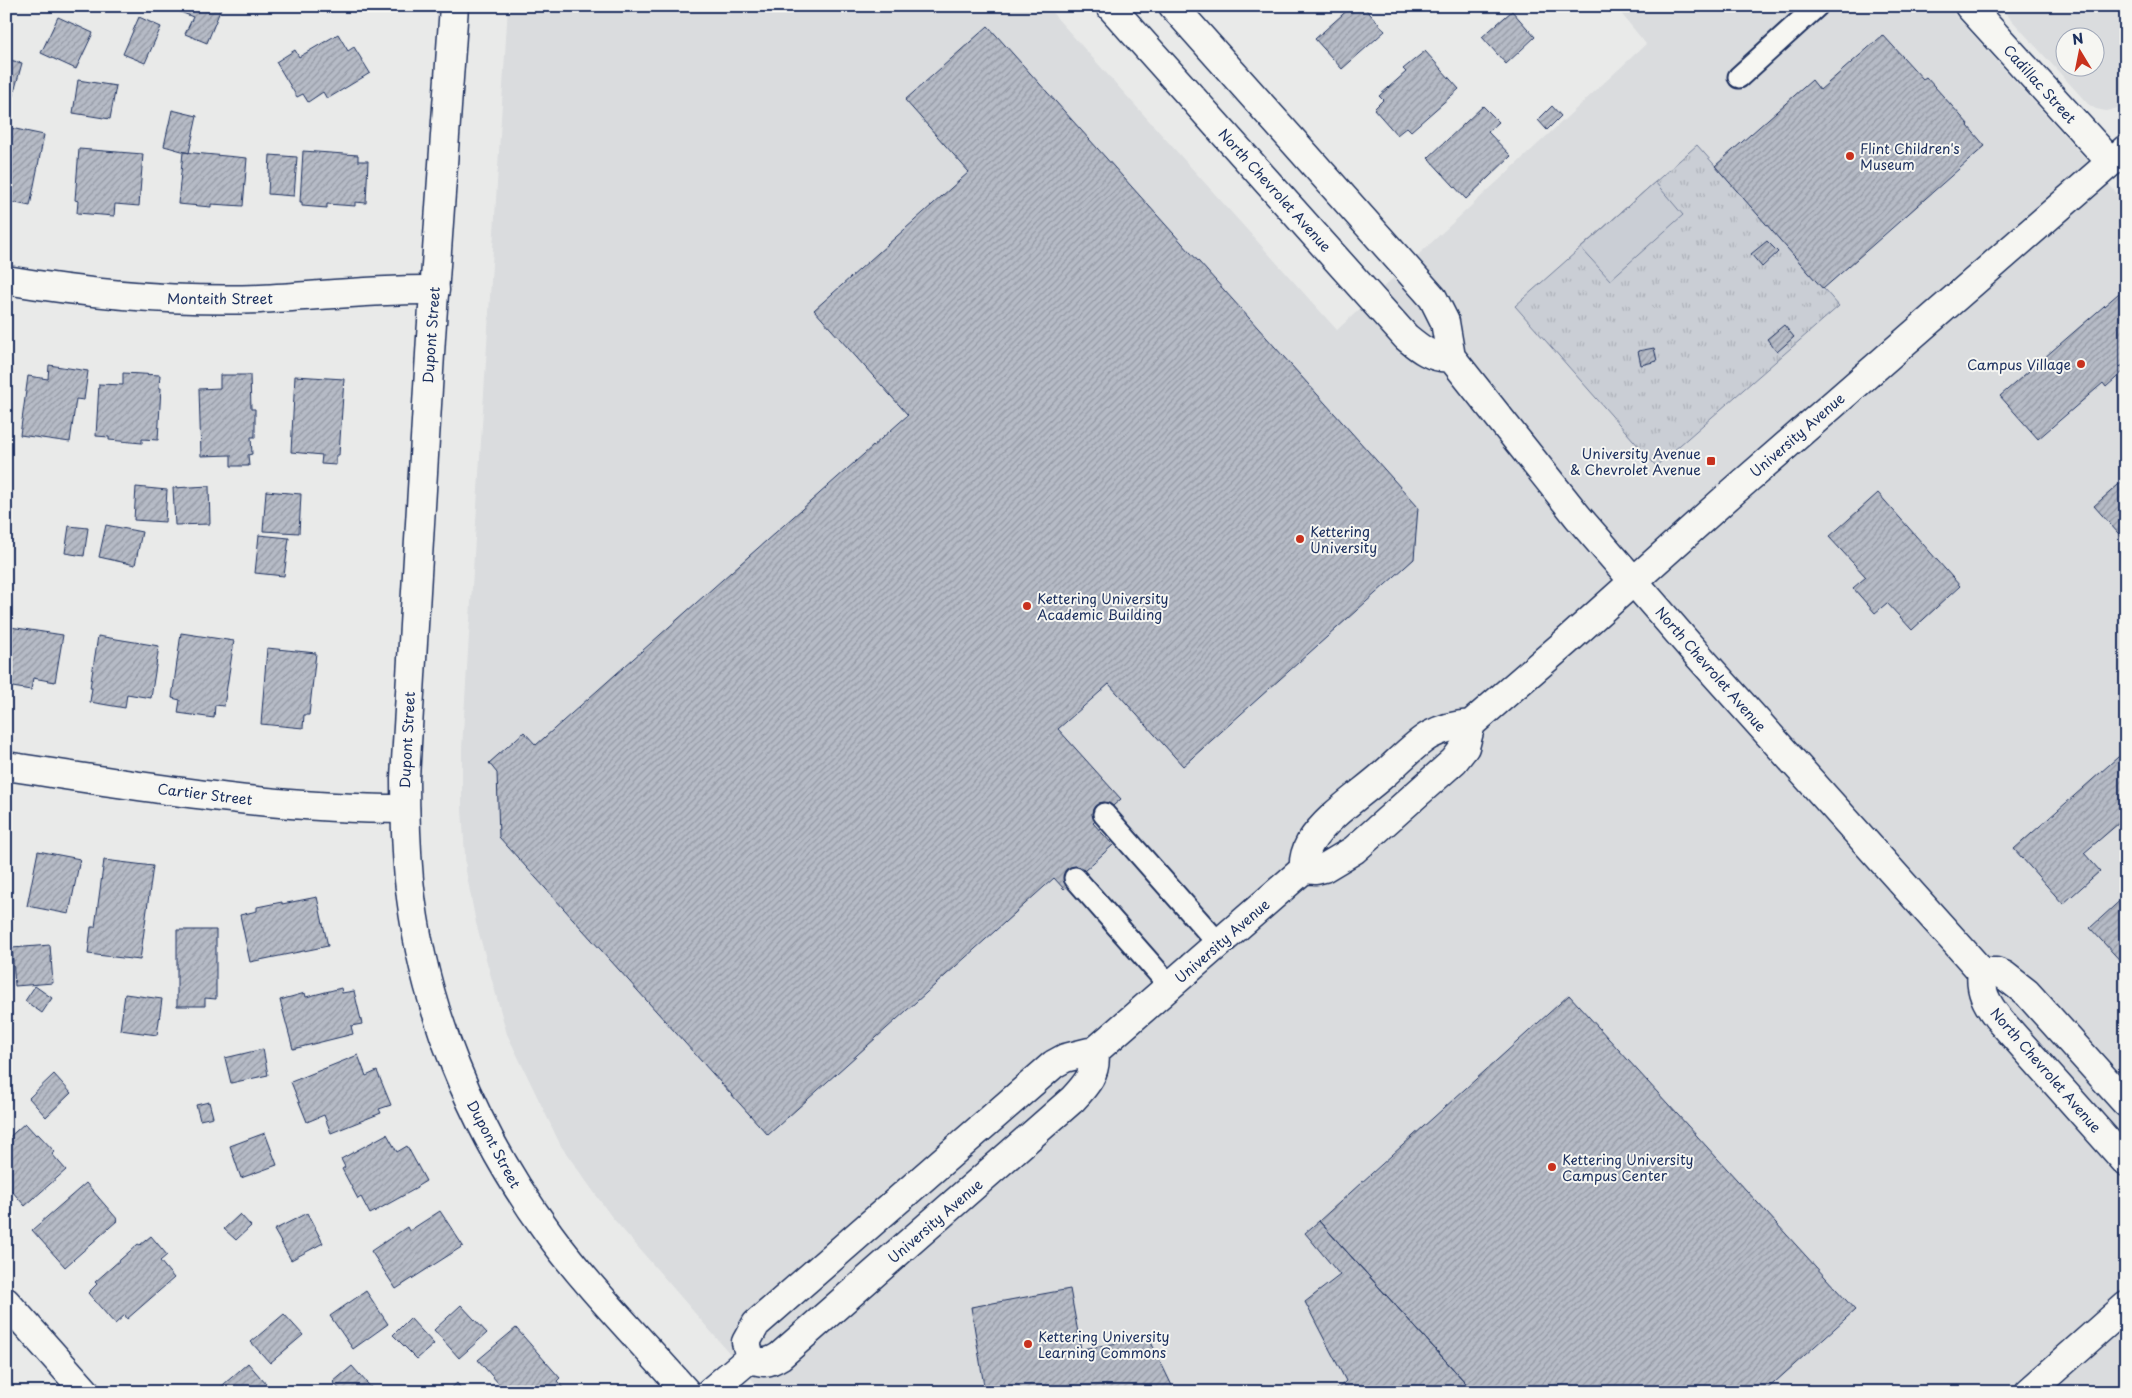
<svg xmlns="http://www.w3.org/2000/svg" width="2132" height="1398" viewBox="0 0 2132 1398" font-family="'Playpen Sans',sans-serif">
	<style>
		.built { fill: #dadcde; fill-rule: evenodd }
		.grass { fill: url(#grass-tufts); stroke: #727e9a }
		.garden { fill: #caced5; stroke: #727e9a }
		.building { fill: url(#building-hatch); stroke: #1b2f5e }
		.lines { fill: none; stroke-linecap: round; stroke-linejoin: round }
		.service-casing { stroke: #1b2f5e; stroke-width: 25 }
		.minor-casing { stroke: #1b2f5e; stroke-width: 31 }
		.tertiary-casing { stroke: #1b2f5e; stroke-width: 31 }
		.service { stroke: #f6f6f2; stroke-width: 21 }
		.minor { stroke: #f6f6f2; stroke-width: 28 }
		.tertiary { stroke: #f6f6f2; stroke-width: 28 }
		.poi-dot { fill: #c8321e; stroke: #f6f6f2; stroke-width: 2 }
		.labels { text-anchor: middle; dominant-baseline: central; stroke-width: 4; stroke-linejoin: round; paint-order: stroke }
		.street-label { font-size: 14px; fill: #1b2f5e; stroke: #f6f6f2 }
		.poi-label { font-size: 14px; fill: #1b2f5e; stroke: #f6f6f2; text-anchor: start }
	</style>
	<defs>
		<pattern id="grass-tufts" width="24" height="20" patternUnits="userSpaceOnUse" patternTransform="scale(1.25)"><rect width="24" height="20" fill="#caced5"/><path d="M3 7l-1-3M5 7V3M7 7l1-3M15 17l-1-3M17 17v-4M19 17l1-3" fill="none" stroke="#adb1b9"/></pattern>
		<pattern id="building-hatch" width="6" height="6" patternUnits="userSpaceOnUse" patternTransform="scale(1.25)"><rect width="6" height="6" fill="#b6bbc6"/><path d="M-1 1l2-2M0 6l6-6M5 7l2-2" fill="none" stroke="#9398a4"/></pattern>
	</defs>
	<rect width="100%" height="100%" fill="#e9eae9"/>
	<filter id="ink" filterUnits="userSpaceOnUse"><feTurbulence type="fractalNoise" baseFrequency=".02" numOctaves="2"/><feDisplacementMap in="SourceGraphic" scale="10" xChannelSelector="R" yChannelSelector="G"/><feConvolveMatrix kernelMatrix="1 2 1 2 8 2 1 2 1" color-interpolation-filters="sRGB"/></filter>
	<g filter="url(#ink)">
		<path class="built" d="M508,6h538l291,324 309,-286 -31,-38h332l176,194 3,-2v1194h-1363l-152,-176 -50,-70 -54,-112 -31,-111 -10,-52 -4,-62v-61z
			M1999,6h127v100l-20,5 -10,-2 -8,-5zM2064,38h30v30h-30z"/>
		<path class="grass" d="M1697,145l142,161 -183,160 -141,-160z"/>
		<path class="garden" d="M1655,182l28,33 -73,65 -29,-32z"/>
		<path class="building" d="M222,6l-15,37 -22,-9 8,-17 -25,-10z
			M1352,6h11l22,25 -43,38 -27,-30z
			M1512,11l23,26 -29,27 -24,-27z
			M58,17l35,16 -17,36 -35,-16z
			M139,17l22,10 -16,36 -22,-9z
			M988,26l430,481 -4,52 -231,207 -74,-82 -51,45 63,70 -28,24 20,22 -49,44 -10,-11 -286,257 -269,-298 -2,-64 -8,-10 35,-31 12,13 372,-330 -94,-105 155,-138 -64,-72z
			M338,34l10,17 6,-4 16,26 -43,26 -4,-7 -15,10 -5,-8 -6,3 -21,-35 19,-12 4,7z
			M1883,35l40,44 3,-2 43,48 -1,1 17,20 -162,143 -108,-123 97,-86 8,10z
			M1425,51l34,38 -48,42 -4,-4 -10,8 -23,-26 9,-9 -4,-4 27,-24 -3,-3z
			M6,59l16,4 -9,33 -7,-2z
			M78,80l38,6 -6,33 -37,-6z
			M1483,106l16,16 -11,10 23,24 -45,43 -38,-41z
			M1552,106l9,10 -14,14 -9,-10z
			M172,110l25,6 -8,37 -25,-7z
			M6,127l38,8 -14,71 -24,-5z
			M79,149l64,5 -4,52 -24,-2 -1,12 -37,-3 1,-12 -3,-1z
			M303,151l55,4v6h10l-2,42 -11,-1v4l-28,-2v4l-25,-2v-4h-2z
			M183,152l64,6 -4,48 -32,-2v3l-33,-3z
			M270,155l27,2 -3,39 -26,-2z
			M1767,241l11,11 -16,15 -11,-13z
			M2126,287v75l-5,4 4,4 -19,17 -3,-4 -65,56 -38,-43z
			M1784,325l10,12 -17,15 -10,-13z
			M1654,348l3,13 -16,4 -3,-14z
			M49,365l39,6 -4,29 -8,-1 -6,43 -50,-7 8,-59 20,3z
			M123,373l37,2 -1,13h2l-3,52 -16,-1v4l-33,-3v-3l-13,-1 3,-52 24,1z
			M220,375h30l1,34h4v28h-4l1,17 -4,1 1,11h-18v-11l-30,1 -2,-67 21,-1z
			M295,376l49,3 -5,76h-3v10l-15,-1 1,-9 -31,-3z
			M2126,478v64l-32,-36z
			M209,486l1,38 -35,1 -2,-37z
			M136,487l31,3 -2,32 -31,-2z
			M266,491l35,3 -2,39 -36,-2z
			M1878,493l82,93 -48,44 -25,-27 -12,10 -22,-25 13,-11 -37,-40z
			M106,525l36,7 -7,33 -36,-8z
			M69,526l19,2 -4,28 -19,-3z
			M259,535l30,3 -5,38 -29,-3z
			M10,627l53,8 -8,47 -22,-4 -2,12 -25,-4v-40z
			M181,633l53,8 -10,65 -9,-1 -1,13 -36,-5 2,-13 -8,-2z
			M98,636l61,10 -8,52 -24,-4 -2,14 -35,-6 2,-14h-2z
			M267,648l49,5 -7,62h-5l-1,13 -42,-4z
			M2126,750v67l-42,36 16,18 -37,33 -49,-55z
			M38,851l42,8 -11,55 -42,-8z
			M104,860l49,6 -13,94 -52,-6 3,-27h4z
			M2126,895v72l-36,-39z
			M317,897l11,49 -78,16 -10,-47 17,-4v-4l25,-5v2z
			M177,930h39v69l-11,-1v8h-28z
			M50,945l3,38 -38,3 -3,-38z
			M35,986l17,12 -10,15 -17,-12z
			M341,988l1,5 12,-2 8,33 -11,2 2,8 -60,15 -13,-49 25,-7 1,4z
			M125,994l37,5 -5,36 -37,-5z
			M1569,995l286,315 -91,82h-290l-155,-171z
			M263,1049l5,26 -37,8 -6,-25z
			M358,1055l8,21 11,-5 14,34 -12,4 2,4 -50,20 -7,-18 -17,7 -16,-40z
			M54,1074l17,19 -25,24 -17,-19z
			M6,1083l7,8 -7,6z
			M209,1102l4,15 -13,3 -4,-15z
			M25,1123l11,12 2,-1 17,18 -3,2 14,16 -41,36 -14,-16 -5,4v-54z
			M265,1133l12,32 -36,13 -11,-32z
			M387,1134l10,18 10,-6 19,35 -10,6 1,1 -47,26 -9,-17 -3,2 -16,-30 3,-2 -4,-8z
			M86,1183l32,37 -53,47 -33,-37z
			M440,1211l23,35 -67,43 -25,-38 36,-24 2,4z
			M307,1213l16,30 -32,17 -17,-30z
			M240,1214l11,12 -15,14 -12,-11z
			M1319,1221l155,171h-140l12,-11 -41,-79 35,-27 -35,-42z
			M151,1236l16,19 -7,6 14,17 -47,41 -2,-4 -10,9 -27,-31 9,-9 -2,-2 43,-38 2,1z
			M1070,1289l11,60 68,-11 26,54h-190l-14,-85z
			M366,1291l22,33 -35,25 -23,-33z
			M461,1305l26,28 -28,25 -25,-28z
			M284,1314l19,21 -33,28 -19,-21z
			M410,1318l24,26 -17,15 -24,-24z
			M516,1328l44,50 -3,3 7,8 -4,3h-54l-28,-32z
			M248,1363l25,29h-58z
			M352,1366l23,26h-33l-9,-10z
			M457,1383l7,9h-17z"/>
		<g class="lines">
			<defs>
				<path id="service" d="M1739,77l78,-71
					M1104,814l114,129
					M1075,878l95,108"/>
				<path id="minor" d="M1969,6l142,156
					M6,280c84,14 169,22 254,19 58,-3 116,-10 175,-9
					M6,766c132,20 265,43 399,43
					M6,1302l80,90
					M2029,1392l97,-86"/>
				<path id="tertiary" d="M454,6l-23,331 -26,441c0,34 1,68 4,102 13,128 65,252 141,355 41,56 91,105 136,157
					M1110,6l296,331c12,10 27,23 45,20
					M1173,6l260,292 12,24 6,35 127,160 117,135 287,320
					M1304,869c-1,-10 1,-17 6,-26 17,-27 49,-47 73,-68 15,-13 30,-30 47,-40 13,-7 26,-10 41,-11l95,-82 168,-151 392,-342
					M1982,972c-3,18 5,32 16,46l128,144
					M1982,972h14l8,3 23,18 99,110
					M1089,1052h5c4,20 -8,33 -21,47l-293,257c-11,7 -18,8 -30,2l-4,-16 10,-18 298,-260 11,-6z
					M1094,1052l210,-183 12,1 8,-2 30,-18 100,-89 11,-14 6,-23
					M710,1392l40,-34"/>
			</defs>
			<use href="#service" class="service-casing"/>
			<use href="#minor" class="minor-casing"/>
			<use href="#tertiary" class="tertiary-casing"/>
			<use href="#service" class="service"/>
			<use href="#minor" class="minor"/>
			<use href="#tertiary" class="tertiary"/>
		</g>
	</g>
	<g class="poi-dot">
		<circle cx="1850" cy="156" r="5"/>
		<circle cx="2081" cy="364" r="5"/>
		<rect x="1706" y="456" width="10" height="10" rx="2.5"/>
		<circle cx="1300" cy="539" r="5"/>
		<circle cx="1027" cy="606" r="5"/>
		<circle cx="1552" cy="1167" r="5"/>
		<circle cx="1028" cy="1344" r="5"/>
	</g>
	<g class="labels">
		<g class="street-label">
			<text transform="translate(2040 84) rotate(48)">Cadillac Street</text>
			<text transform="translate(1275 190) rotate(48)">North Chevrolet Avenue</text>
			<text x="220" y="298">Monteith Street</text>
			<text transform="translate(431 335) rotate(-86)">Dupont Street</text>
			<text transform="translate(1797 435) rotate(-41)">University Avenue</text>
			<text transform="translate(1711 669) rotate(49)">North Chevrolet Avenue</text>
			<text transform="translate(407 740) rotate(-87)">Dupont Street</text>
			<text transform="translate(205 794) rotate(7)">Cartier Street</text>
			<text transform="translate(1222 941) rotate(-41)">University Avenue</text>
			<text transform="translate(2046 1070) rotate(49)">North Chevrolet Avenue</text>
			<text transform="translate(494 1144) rotate(62)">Dupont Street</text>
			<text transform="translate(935 1221) rotate(-41)">University Avenue</text>
		</g>
		<g class="poi-label">
			<text x="1860" y="148">Flint Children's<tspan x="1860" dy="16">Museum</tspan></text>
			<text x="2071" y="364" text-anchor="end">Campus Village</text>
			<text x="1701" y="453" text-anchor="end">University Avenue<tspan x="1701" dy="16">&amp; Chevrolet Avenue</tspan></text>
			<text x="1310" y="531">Kettering<tspan x="1310" dy="16">University</tspan></text>
			<text x="1037" y="598">Kettering University<tspan x="1037" dy="16">Academic Building</tspan></text>
			<text x="1562" y="1159">Kettering University<tspan x="1562" dy="16">Campus Center</tspan></text>
			<text x="1038" y="1336">Kettering University<tspan x="1038" dy="16">Learning Commons</tspan></text>
		</g>
	</g>
	<rect width="2132" height="1398" fill="none" stroke="#f6f6f2" stroke-width="25"/>
	<rect x="12" y="12" width="2107" height="1373" fill="none" stroke="#1b2f5e" stroke-width="2" filter="url(#ink)"/>
	<g transform="translate(2080 52) rotate(350)"><circle r="24" fill="#f6f6f2" stroke="#9ea6b7"/>
	<path d="M0-4L9 19L0 12L-9 19Z" fill="#c8321e"/>
	<text y="-8" font-size="14" font-weight="bold" text-anchor="middle" fill="#1b2f5e">N</text>
	</g>
</svg>
